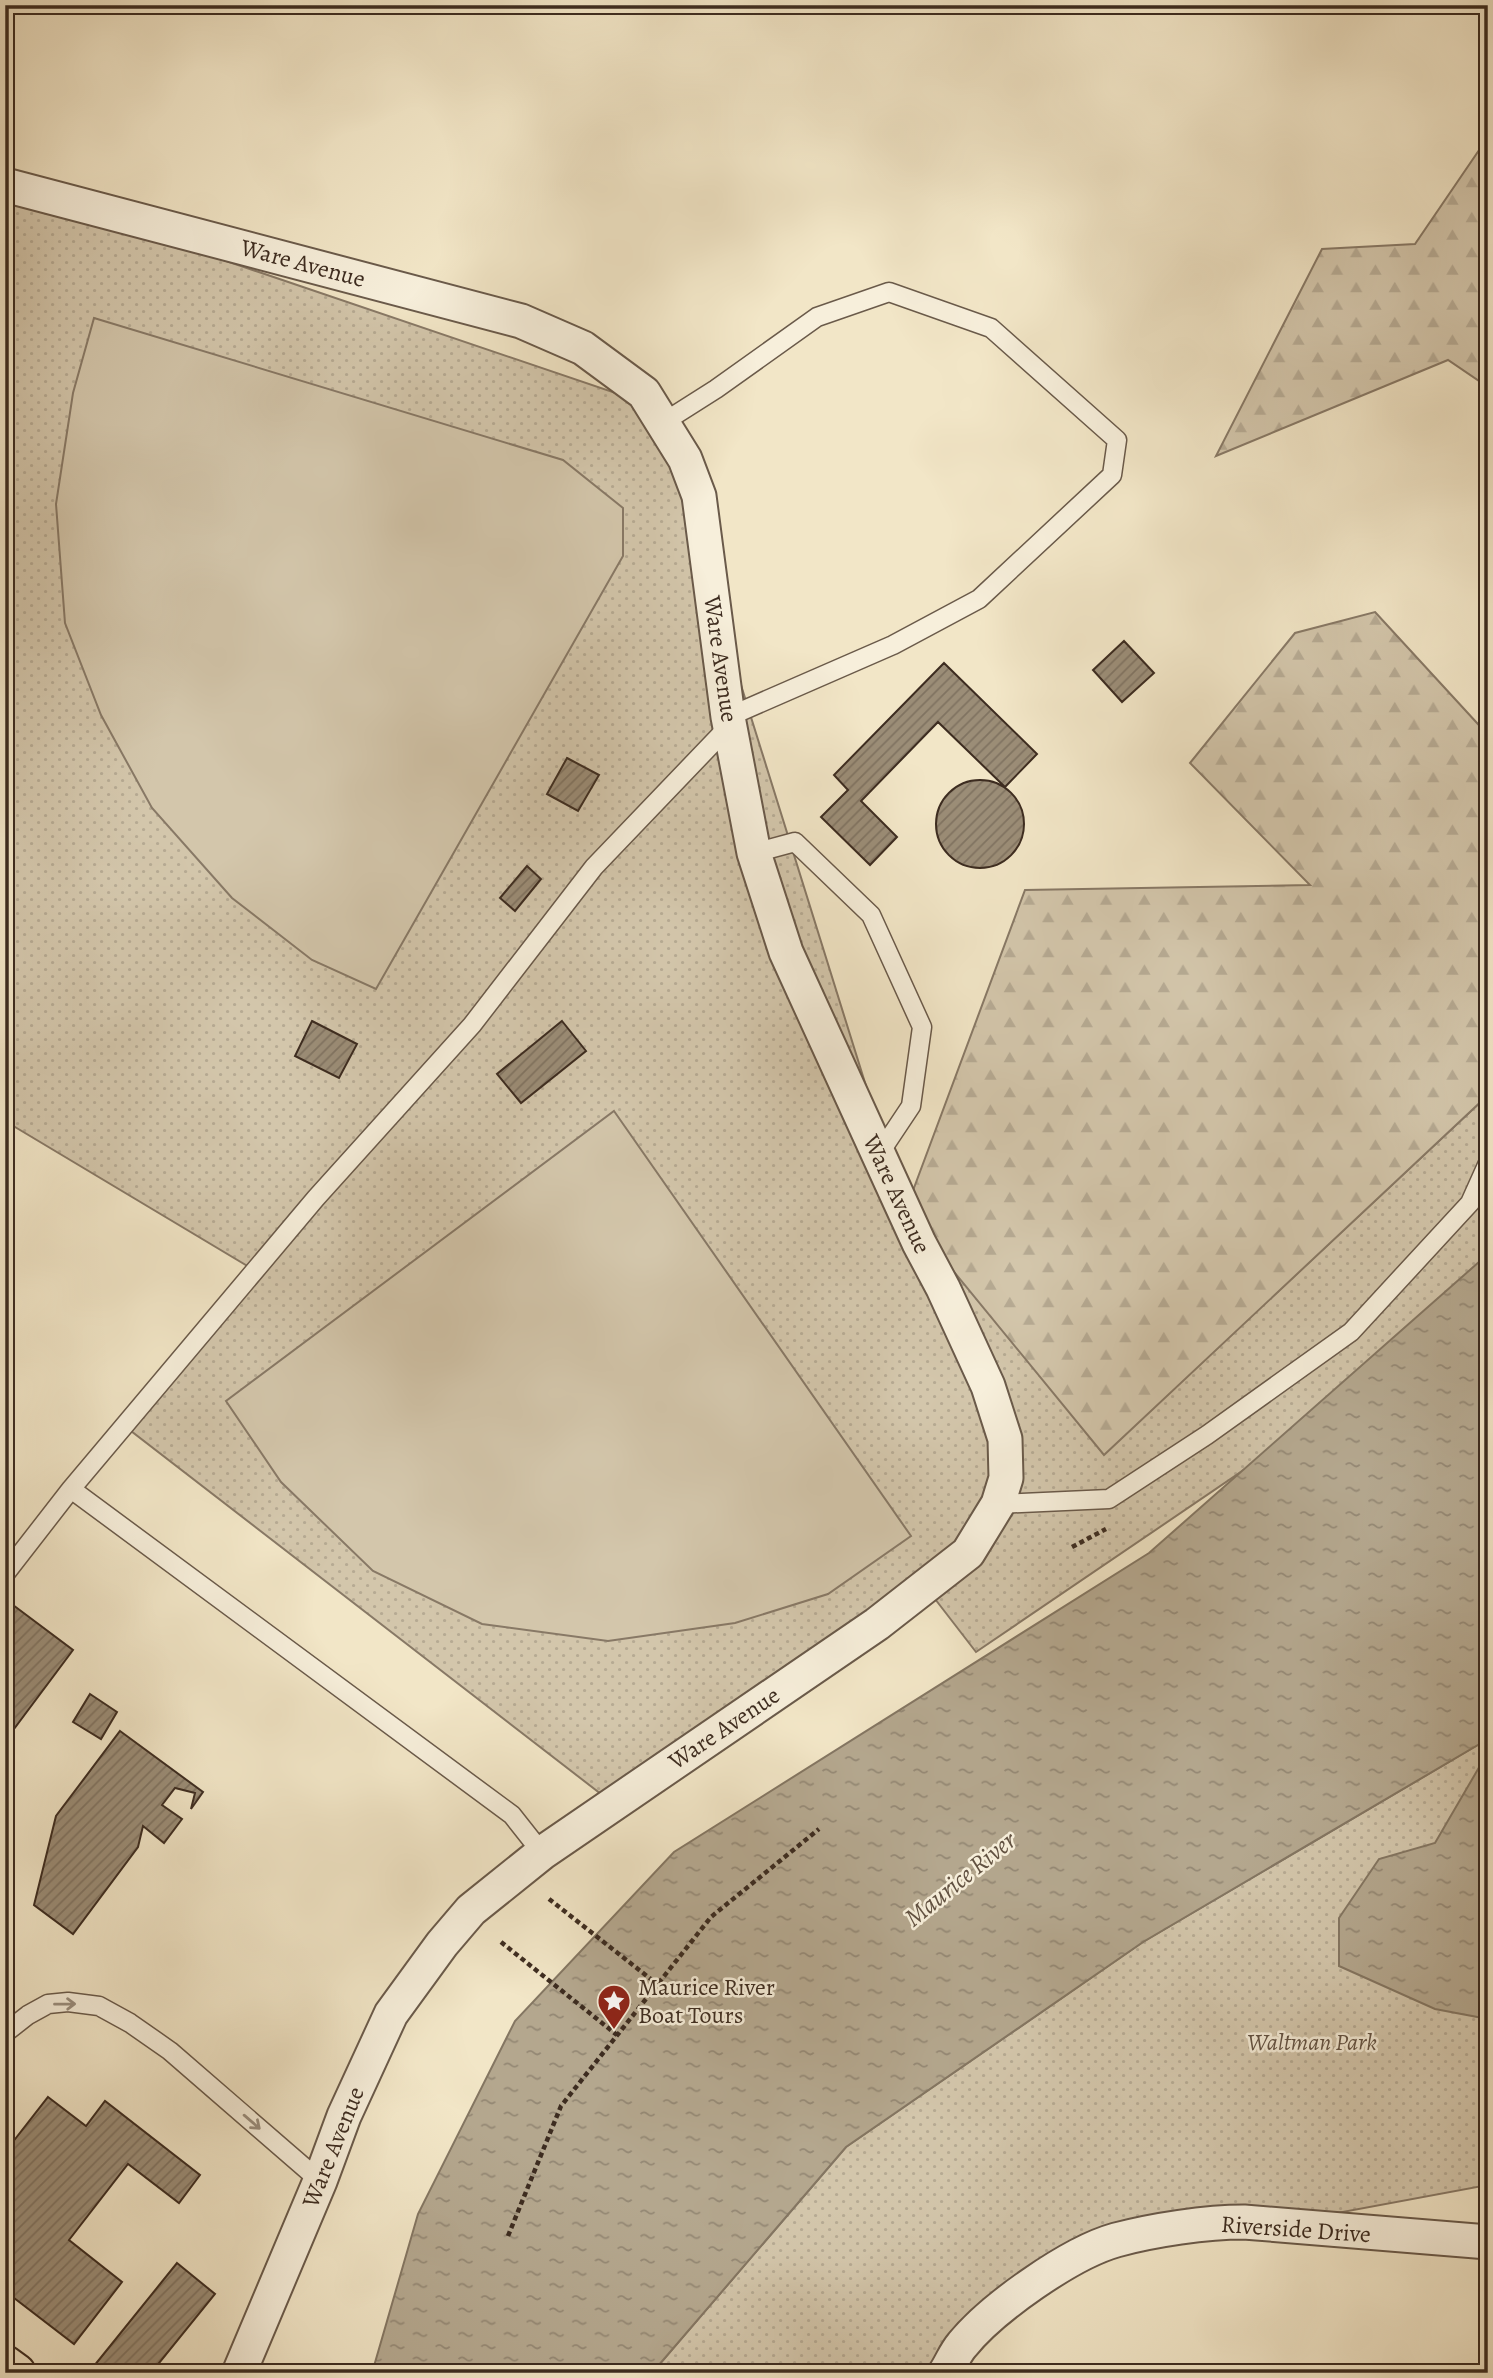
<svg xmlns="http://www.w3.org/2000/svg" width="1493" height="2378" viewBox="0 0 1493 2378" font-family="Alegreya,serif">
	<style>
		.green { fill: url(#green-dots); stroke: #887966; stroke-width: 2 }
		.forest { fill: url(#forest-firs); stroke: #887966; stroke-width: 2 }
		.pitch { fill: #d3c6ab; stroke: #887966; stroke-width: 2 }
		.water { fill: url(#water-ripples); stroke: #847662; stroke-width: 2 }
		.building { fill: url(#building-hatch); stroke: #3d2c20; stroke-width: 2 }
		.lines { fill: none; stroke-linecap: round; stroke-linejoin: round }
		.lane-casing { stroke: #6a5a4a; stroke-width: 21 }
		.street-casing { stroke: #6a5a4a; stroke-width: 37 }
		.highway-casing { stroke: #3d2c20; stroke-width: 42 }
		.path { stroke: #3d2c20; stroke-width: 4.5; stroke-dasharray: 5 3.5; stroke-linecap: butt }
		.lane { stroke: #f7efdb; stroke-width: 18 }
		.street { stroke: #f7efdb; stroke-width: 33 }
		.highway { stroke: #f2e6c7; stroke-width: 38 }
		.oneway { stroke: #9a8e7e }
		.labels { text-anchor: middle; dominant-baseline: central; stroke-width: 5; stroke-linejoin: round; paint-order: stroke }
		.street-label { font-size: 24px; fill: #3d2c20; stroke: #f7efdb }
		.poi-label { font-size: 24px; fill: #3d2c20; stroke: #f7efdb; text-anchor: start }
		.park-label { font-size: 24px; font-style: italic; fill: #625243; stroke: #f7efdb }
		.water-label { font-size: 26px; font-style: italic; fill: #615141; stroke: #f7efdb }
	</style>
	<defs>
		<pattern id="green-dots" width="8" height="8" patternUnits="userSpaceOnUse" patternTransform="scale(1.75)"><rect width="8" height="8" fill="#d3c6ab"/><path d="M2 2h.1M6 6h.1" fill="none" stroke="#b6aa93" stroke-width="1.8" stroke-linecap="round"/></pattern>
		<pattern id="forest-firs" width="22" height="20" patternUnits="userSpaceOnUse" patternTransform="scale(1.75)"><rect width="22" height="20" fill="#d3c6ab"/><path d="M5 1l3.5 6h-7zM16 11l3.5 6h-7z" fill="#b6aa93"/></pattern>
		<pattern id="water-ripples" width="26" height="14" patternUnits="userSpaceOnUse" patternTransform="scale(1.75)"><rect width="26" height="14" fill="#b4a78e"/><path d="M2 4q2-2 4 0t4 0M15 11q2-2 4 0t4 0" fill="none" stroke="#948874"/></pattern>
		<pattern id="building-hatch" width="6" height="6" patternUnits="userSpaceOnUse" patternTransform="scale(1.75)"><rect width="6" height="6" fill="#9b8d77"/><path d="M-1 1l2-2M0 6l6-6M5 7l2-2" fill="none" stroke="#807361"/></pattern>
	</defs>
	<rect width="100%" height="100%" fill="#f2e6c7"/>
	<filter id="stains"><feTurbulence type="fractalNoise" baseFrequency=".00286" numOctaves="4"/><feColorMatrix values="0 0 0 0 .2 0 0 0 0 .09 0 0 0 0 .02 0 0 0 .5 -.17"/></filter>
	<radialGradient id="worn" r=".72"><stop offset=".6" stop-color="#630" stop-opacity="0"/><stop offset="1" stop-color="#630" stop-opacity=".3"/></radialGradient>
	<path class="green" d="M5,186l649,220 251,805 199,243 384,-359v209l-512,348 -51,-66 -315,215 -488,-377 127,-157 -244,-146z
		M1488,1739v446l-425,79 -124,109h-287l194,-226 297,-205z"/>
	<path class="forest" d="M1488,137v250l-40,-27 -232,96 106,-207 93,-5z
		M1375,612l113,123v360l-384,360 -199,-243 120,-322 285,-5 -120,-122 105,-130z"/>
	<path class="pitch" d="M94,318l469,142 60,48v48l-247,433 -64,-29 -80,-62 -80,-90 -51,-93 -36,-92 -9,-119 17,-111z
		M614,1111l297,425 -83,58 -93,29 -127,18 -126,-17 -109,-53 -92,-89 -55,-81z"/>
	<path class="water" d="M1488,1254v485l-345,203 -297,205 -194,226h-280l46,-159 97,-193 159,-169 475,-299z
		M1488,1752v267l-53,-10 -96,-43v-48l40,-59 56,-16z"/>
	<path class="building" d="M1124,641l30,32 -32,29 -29,-32z
		M944,663l93,91 -32,33 -67,-65 -77,79 36,36 -27,28 -49,-48 27,-27 -14,-15z
		M567,758l32,17 -21,36 -31,-17z
		M936 824a44 44 0 1 1 88 0a44 44 0 1 1-88 0Z
		M527,866l14,13 -26,32 -15,-13z
		M312,1021l45,23 -18,34 -44,-22z
		M562,1021l24,30 -65,52 -24,-29z
		M5,1599l68,51 -68,91z
		M90,1694l27,18 -16,27 -28,-17z
		M120,1731l83,61 -12,17 4,-16 -20,-5 -13,17 20,14 -18,24 -21,-17 -5,21 -65,87 -39,-29 22,-89z
		M48,2097l38,29 19,-25 95,74 -21,28 -51,-39 -59,76 53,42 -48,62 -69,-53v-139z
		M177,2263l38,31 -64,79h-49l-8,-7z"/>
	<g class="lines">
		<defs>
			<path id="lane" d="M664,422l52,-33 101,-72 72,-25 102,36 126,112 -5,35 -133,124 -86,46 -165,72
				M754,853l41,-11 76,73 51,112 -11,79 -32,48
				M998,1504l111,-5 98,-64 144,-103 119,-129 18,-40
				M5,1574l66,-85
				M542,1853l-30,-38 -441,-326 245,-291 156,-173 122,-158 136,-142
				M5,2033l23,-18 20,-11 20,-2 31,4 31,17 40,28 150,130"/>
			<path id="street" d="M5,185l516,136 62,27 61,45 41,66 14,37 29,221 26,136 32,99 133,291 24,45 45,98 17,53 1,39 -8,26 -30,49 -91,71 -335,229 -71,57 -29,34 -51,70 -47,102 -24,65 -81,192
				M945,2373c6,-9 10,-20 17,-28 30,-37 108,-92 154,-105 37,-10 90,-18 128,-18l244,20"/>
			<path id="highway" d="M5,2365l11,8"/>
		</defs>
		<use href="#lane" class="lane-casing"/>
		<use href="#street" class="street-casing"/>
		<use href="#highway" class="highway-casing"/>
		<path class="path" d="M1072,1547l34,-18
			M549,1899l108,85
			M501,1942l116,93
			M508,2236l53,-130 150,-189 108,-88"/>
		<use href="#lane" class="lane"/>
		<use href="#street" class="street"/>
		<use href="#highway" class="highway"/>
	</g>
	<defs><path id="oneway-shaft" d="M-6 0H5M1.5-3L5.5 0L1.5 3" fill="none" stroke-width="1.6" stroke-linecap="round" stroke-linejoin="round" transform="scale(1.75)"/></defs>
	<g class="oneway">
		<use href="#oneway-shaft" transform="translate(65 2004) rotate(-1)"/>
		<use href="#oneway-shaft" transform="translate(252 2122) rotate(41)"/>
	</g>
	<defs>
		<symbol id="sight-pin" viewBox="-11 -11 22 30"><path d="M0 17L-7.5 6A9.5 9.5 0 1 1 7.5 6Z" fill="#8f2418" stroke="#f7efdb"/><path d="M0-6L1.8-2.2L6-1.7L2.9 1.2L3.7 5.4L0 3.3L-3.7 5.4L-2.9 1.2L-6-1.7L-1.8-2.2Z" fill="#fff"/></symbol>
	</defs>
	<g fill-rule="evenodd">
		<use href="#sight-pin" x="595" y="1982" width="38" height="52"/>
	</g>
	<g class="labels">
		<g class="street-label">
			<text transform="translate(303 263) rotate(15)">Ware Avenue</text>
			<text transform="translate(721 659) rotate(82)">Ware Avenue</text>
			<text transform="translate(897 1194) rotate(65)">Ware Avenue</text>
			<text transform="translate(724 1728) rotate(-34)">Ware Avenue</text>
			<text transform="translate(333 2147) rotate(-68)">Ware Avenue</text>
			<text transform="translate(1296 2229) rotate(4)">Riverside Drive</text>
		</g>
		<g class="poi-label">
			<text x="638" y="1987">Maurice River<tspan x="638" dy="28">Boat Tours</tspan></text>
		</g>
		<g class="park-label">
			<text x="1312" y="2042">Waltman Park</text>
		</g>
		<g class="water-label">
			<text transform="translate(960 1879) rotate(-39)">Maurice River</text>
		</g>
	</g>
	<rect width="1493" height="2378" fill="none" stroke="#f2e6c7" stroke-width="28"/>
	<rect x="7" y="7" width="1479" height="2364" fill="none" stroke="#3d2c20" stroke-width="3.5"/>
	<rect x="14" y="14" width="1465" height="2350" fill="none" stroke="#3d2c20" stroke-width="2"/>
	<rect width="100%" height="100%" filter="url(#stains)"/>
	<rect width="100%" height="100%" fill="url(#worn)"/>
</svg>
